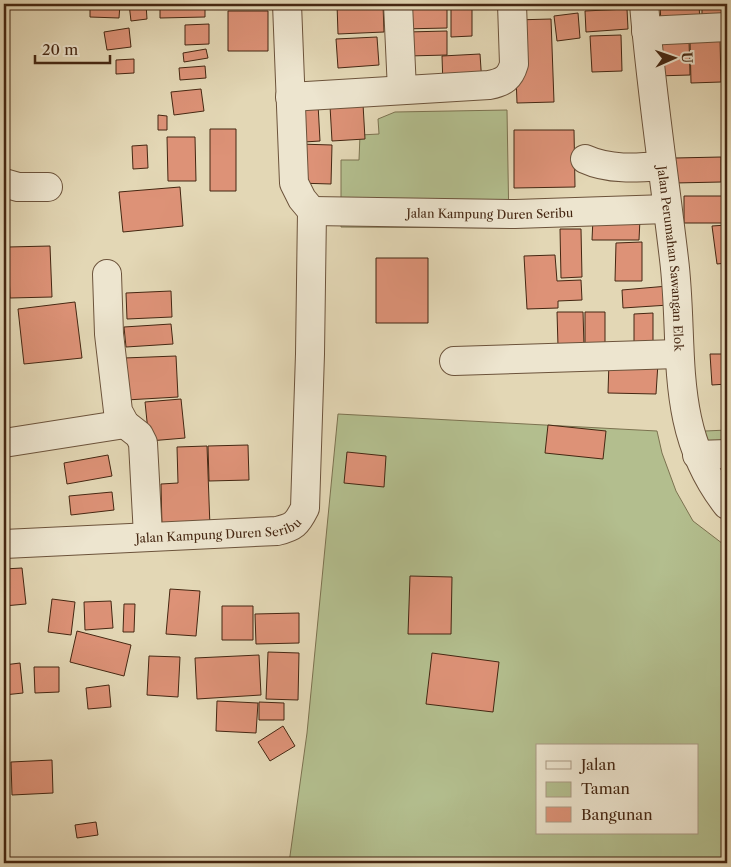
<svg xmlns="http://www.w3.org/2000/svg" width="731" height="867" viewBox="0 0 731 867" font-family="'Libre Caslon Text',serif">
	<style>
		.green { fill: #b3be8e; stroke: #7c7250; fill-rule: evenodd }
		.building { fill: #dd9277; stroke: #452712 }
		.lines { fill: none; stroke-linecap: round; stroke-linejoin: round }
		.minor-casing { stroke: #6c533b; stroke-width: 30 }
		.minor { stroke: #ede5cf; stroke-width: 28 }
		.labels { text-anchor: middle; dominant-baseline: central; stroke-width: 4; stroke-linejoin: round; paint-order: stroke }
		.street-label { font-size: 12px; fill: #452712; stroke: #ede5cf }
	</style>
	<rect width="100%" height="100%" fill="#e3d7b5"/>
	<filter id="stains"><feTurbulence type="fractalNoise" baseFrequency=".004" numOctaves="4"/><feColorMatrix values="0 0 0 0 .2 0 0 0 0 .09 0 0 0 0 .02 0 0 0 .5 -.17"/></filter>
	<radialGradient id="worn" r=".72"><stop offset=".6" stop-color="#630" stop-opacity="0"/><stop offset="1" stop-color="#630" stop-opacity=".3"/></radialGradient>
	<path class="green" d="M507,110l2,118 -168,-1v-67h18l1,-25 19,-1 -1,-15 17,-7z
		M338,414l319,17 5,22 14,38 17,30 34,26v316h-438l18,-130zM537,746h160v87h-160z
		M727,430v36l-43,-34z"/>
	<path class="building" d="M90,4h30l-1,14 -29,-1z
		M129,4h17l1,15 -16,2z
		M205,4v13l-45,1v-13z
		M337,4h46l1,28 -46,2z
		M401,4h46v24l-46,1z
		M660,4h39l1,19 -39,1z
		M702,4h25v17l-25,1z
		M472,8v28l-21,1v-28z
		M627,9l1,20 -42,3 -1,-21z
		M228,11h40v40h-40z
		M578,13l2,25 -23,3 -3,-25z
		M551,19l3,83 -37,1 -3,-83z
		M209,24v20l-24,1v-20z
		M129,28l2,19 -24,3 -3,-18z
		M447,31v24l-39,1 -1,-24z
		M621,35l1,36 -30,1 -2,-36z
		M377,37l2,28 -41,3 -2,-29z
		M690,39h30l1,43 -30,1z
		M656,40h33l1,35 -34,1z
		M722,44h5v32h-5z
		M206,49l2,9 -24,4 -1,-9z
		M480,54l2,30 -39,2 -1,-30z
		M134,59v14l-18,1v-14z
		M205,66l1,12 -26,2 -1,-12z
		M201,89l3,22 -30,4 -3,-23z
		M318,104l2,37 -16,1 -2,-37z
		M363,104l2,35 -33,2 -2,-35z
		M158,115l9,1v14h-9z
		M210,129h26v62h-26z
		M514,130h60l1,57 -61,1z
		M167,137h28l1,44h-28z
		M298,144l34,1 -1,39 -34,-1z
		M147,145l1,23 -15,1 -1,-23z
		M721,157v25l-46,1v-25z
		M180,187l3,39 -60,6 -4,-40z
		M684,196h42v27h-42z
		M593,218l47,1 -1,21h-47z
		M727,225v38l-10,1 -5,-38z
		M560,229h21l1,48 -21,1z
		M642,242v39h-27l1,-38z
		M50,246l2,51 -42,1 -2,-51z
		M555,255l2,26 24,-1 1,20 -24,1v7l-31,1 -3,-53z
		M376,258h52v65h-52z
		M668,286l1,19 -46,3 -1,-18z
		M171,291l1,26 -45,2 -1,-26z
		M75,302l7,56 -58,6 -6,-55z
		M557,312h26l1,34h-26z
		M585,312h20v37l-20,-1z
		M653,313v33h-19v-32z
		M171,324l2,20 -47,3 -2,-20z
		M710,354h17v30l-15,1z
		M176,356l2,41 -52,3 -2,-42z
		M609,361l49,2 -2,31 -48,-1z
		M724,387h3v33l-2,1z
		M181,399l4,39 -36,3 -4,-39z
		M548,425l58,6 -3,28 -58,-6z
		M248,445l1,35 -40,1 -1,-35z
		M207,446l3,81 -48,1 -1,-44 17,-1 -1,-36z
		M347,452l39,4 -2,31 -40,-4z
		M108,455l4,21 -45,8 -3,-21z
		M112,492l2,18 -43,5 -2,-19z
		M22,568l4,36 -22,2v-37z
		M410,576l42,1 -1,57h-43z
		M170,589l30,2 -4,45 -30,-2z
		M52,599l23,3 -4,33 -23,-3z
		M111,601l2,27 -28,2 -1,-28z
		M124,604h11l-1,28h-11z
		M222,606h31v34h-31z
		M299,613v30l-43,1 -1,-30z
		M77,631l54,14 -7,31 -54,-14z
		M268,652l31,1 -1,47 -32,-1z
		M432,653l67,9 -6,50 -67,-8z
		M259,655l2,40 -64,4 -2,-41z
		M149,656l31,1 -2,40 -31,-2z
		M20,663l3,30 -19,2v-30z
		M34,667h25v25l-24,1z
		M109,685l2,22 -23,2 -2,-21z
		M217,701l41,2 -2,30 -40,-2z
		M259,702l25,1v17h-25z
		M4,713h4v35h-4z
		M283,726l12,20 -25,15 -12,-19z
		M52,760l1,33 -41,2 -1,-33z
		M96,822l2,13 -21,3 -2,-13z"/>
	<g class="lines">
		<defs>
			<g id="minor">
				<path d="M398,4l4,86"/>
				<path id="s1" d="M644,4c7,85 20,170 30,255 11,89 -7,169 53,246"/>
				<path d="M646,31l81,-4"/>
				<path d="M290,97l199,-12c15,-3 21,-7 25,-21l-2,-60"/>
				<path d="M585,159c24,11 51,9 77,7"/>
				<path d="M4,183l14,4h30"/>
				<path id="s2" d="M312,211l203,3 152,-5"/>
				<path d="M107,274l2,60 9,77 7,13 14,11 4,8 5,93"/>
				<path d="M454,361l224,-7"/>
				<path d="M4,443l121,-19"/>
				<path d="M697,455l30,-1"/>
				<path id="s3" d="M4,544l273,-13c17,-4 20,-7 28,-23l5,-154 2,-143 -10,-12 -8,-16 -7,-179"/>
			</g>
		</defs>
		<use href="#minor" class="minor-casing"/>
		<use href="#minor" class="minor"/>
	</g>
	<g class="labels">
		<g class="street-label">
			<text stroke="none"><textPath href="#s2" startOffset="178">Jalan Kampung Duren Seribu</textPath></text>
			<text stroke="none"><textPath href="#s1" startOffset="256">Jalan Perumahan Sawangan Elok</textPath></text>
			<text stroke="none"><textPath href="#s3" startOffset="215">Jalan Kampung Duren Seribu</textPath></text>
		</g>
	</g>
	<rect width="731" height="867" fill="none" stroke="#e3d7b5" stroke-width="20"/>
	<rect x="5" y="5" width="721" height="857" fill="none" stroke="#452712" stroke-width="2.5"/>
	<rect x="10" y="10" width="711" height="847" fill="none" stroke="#452712"/>
	<rect x="536" y="744" width="162" height="90" fill="#ede5cf" stroke="#aa9983"/>
	<rect x="546" y="761" width="25" height="8" fill="#ede5cf" stroke="#aa9983"/>
	<text x="581" y="770" font-size="15" fill="#452712">Jalan</text>
	<rect x="546" y="782" width="25" height="15" fill="#b3be8e" stroke="#aa9983"/>
	<text x="581" y="794" font-size="15" fill="#452712">Taman</text>
	<rect x="546" y="807" width="25" height="15" fill="#dd9277" stroke="#aa9983"/>
	<text x="581" y="820" font-size="15" fill="#452712">Bangunan</text>
	<g transform="translate(674 58) rotate(88)" stroke="#ede5cf" stroke-width="4" paint-order="stroke">
	<path d="M0-4L9 19L0 12L-9 19Z" fill="#452712"/>
	<text y="-8" font-size="14" font-weight="bold" text-anchor="middle" fill="#452712">U</text>
	</g>
	<path d="M35 55v8h75v-8" fill="none" stroke="#452712" stroke-width="2.5"/>
	<text x="42" y="55" font-size="15" fill="#452712" stroke="#ede5cf" stroke-width="4" paint-order="stroke">20 m</text>
	<rect width="100%" height="100%" filter="url(#stains)"/>
	<rect width="100%" height="100%" fill="url(#worn)"/>
</svg>
